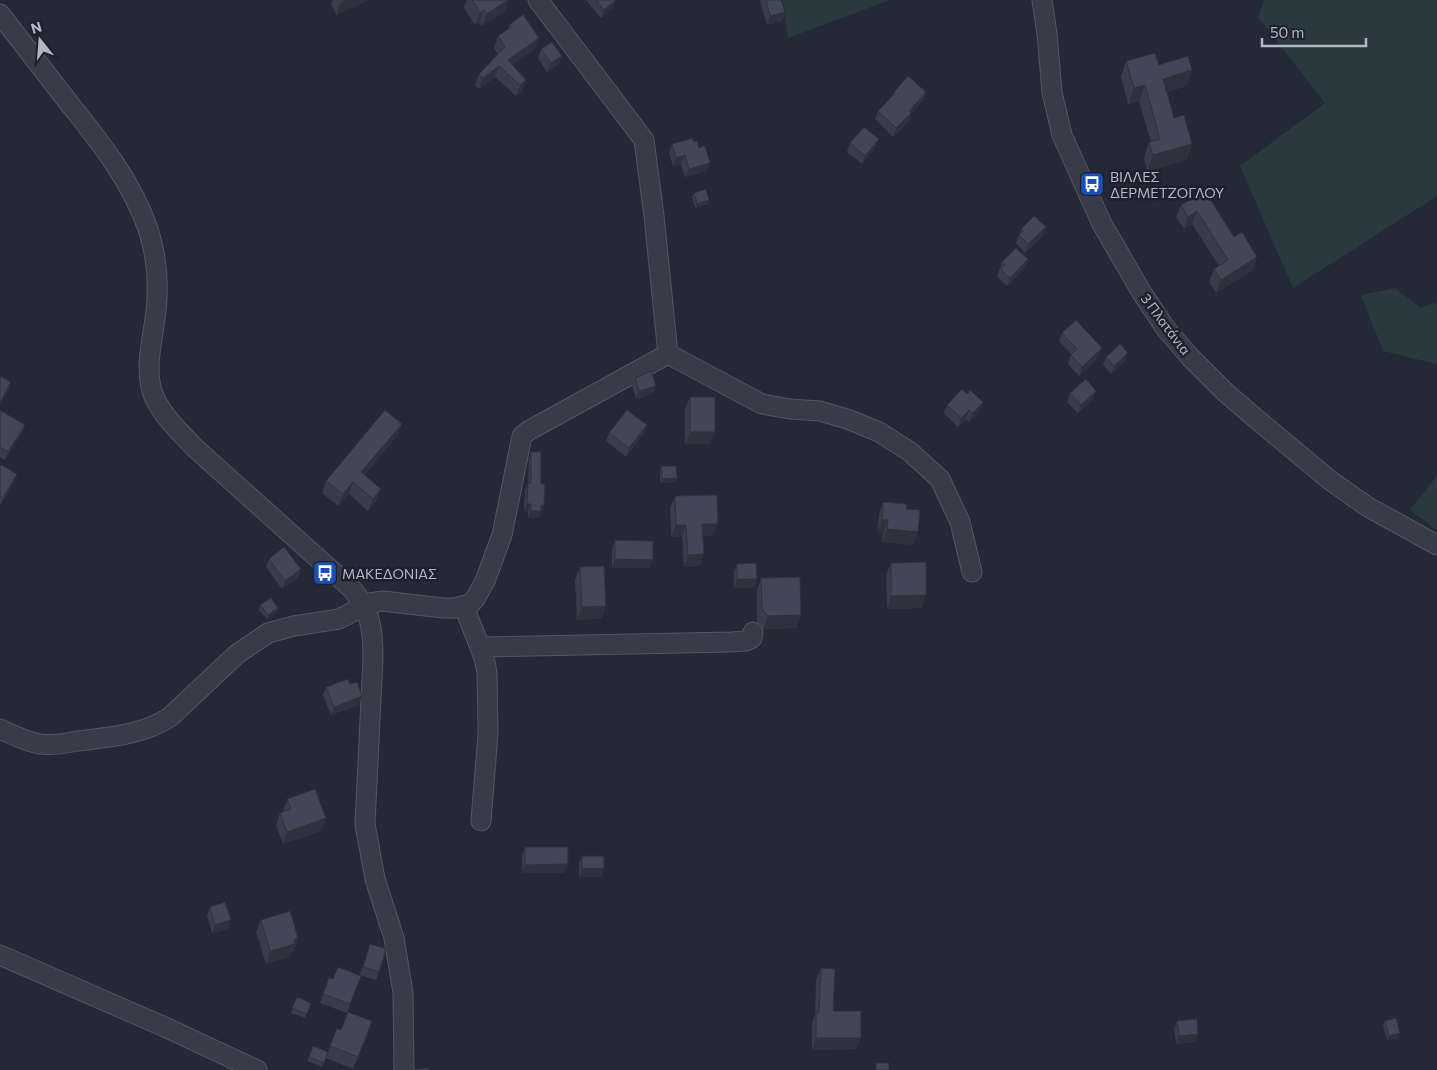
<svg xmlns="http://www.w3.org/2000/svg" width="1437" height="1070" viewBox="0 0 1437 1070" font-family="Commissioner,sans-serif">
	<style>
		.green { fill: #2a393d }
		.lines { fill: none; stroke-linecap: round; stroke-linejoin: round }
		.minor-casing { stroke: #535763; stroke-width: 21 }
		.minor { stroke: #383c48; stroke-width: 19 }
		.wall { fill: #383d4b }
		.shaded-wall { fill: #2e323d }
		.building { fill: #414757; stroke: #2e323d }
		.labels { text-anchor: middle; dominant-baseline: central; stroke-width: 5; stroke-linejoin: round; paint-order: stroke }
		.poi-label { font-size: 14px; fill: #b3b7c4; stroke: #1d212d; text-anchor: start }
		.street-label { font-size: 14px; fill: #b3b7c4; stroke: #1d212d }
	</style>
	<rect width="100%" height="100%" fill="#242937"/>
	<path class="green" d="M782,0h108l-102,38c-3,-13 -2,-26 -6,-38z
		M1264,0h173v196l-144,92 -53,-122 85,-63 -67,-86z
		M1395,288l26,20 16,-6v62l-54,-13 -22,-56z
		M1437,476v54l-27,-20z"/>
	<g class="lines">
		<defs>
			<path id="minor" d="M538,0l106,140 10,76 14,138
				M1042,0l5,34 5,58 10,43 40,89 40,69 24,36 25,29 34,34 29,25 77,64 37,26 69,38
				M0,14c24,31 48,62 72,93 30,37 60,76 76,122 9,27 11,54 8,82 -3,26 -12,58 -3,83 8,21 27,38 42,54l156,140c20,22 22,42 22,70l-8,166 10,55 19,59 9,55 1,77
				M464,607l16,40 5,15 2,11 1,61 -7,87
				M480,647l251,-5 15,-1 6,-3 1,-6
				M0,729c13,6 26,13 40,15 12,2 26,-1 38,-3 32,-4 65,-6 92,-24l67,-63 31,-21 26,-7 45,-7 31,-16 13,-2 60,7h12l15,-4 5,-5 10,-18 17,-46 20,-99 6,-5 140,-77 94,50 28,5 30,2 30,9 29,12 30,19 31,28 20,43 12,50
				M0,955l167,73 90,42"/>
		</defs>
		<use href="#minor" class="minor-casing"/>
		<use href="#minor" class="minor"/>
	</g>
	<path class="wall" d="M333,0h36l-33,15 -5,-12z
		M467,0h42l-4,11 -23,15 -3,-4 -4,3 -11,-17z
		M586,0h30l-3,8 -12,10z
		M760,0h21l4,12 -3,9 -15,4z
		M524,16l11,33 -23,16 14,15 -4,11 -6,5 -21,-19 -16,12 -4,-4 4,-11 19,-20 -4,-6 4,-12 10,-7 1,-4z
		M541,49l18,15 -12,8 -9,-14z
		M1126,61l33,4 28,21 -20,6 20,68 -40,11 -3,-13 5,-16h2l-12,-41 -11,3 -7,-27z
		M894,92h32l-3,8 -12,14 -3,8 -15,15 -18,-18 3,-8 15,-16z
		M694,142l13,29 -22,6 -4,-13 -8,2 -4,-13 3,-9z
		M850,143l26,4 -14,17 -15,-12z
		M1205,191l48,79 -37,23 -7,-11 5,-13 5,-3 -27,-42 -8,5 -8,-12 5,-12z
		M694,193l15,7 -1,4 -13,4 -3,-11z
		M1046,227l-3,9 -18,17 -9,-10 5,-14z
		M1028,259l-3,9 -18,18 -10,-9 5,-15z
		M1062,333l37,24 -20,19 -11,-12 3,-10 -12,-13z
		M1106,357l19,4 -14,13 -8,-9z
		M635,378l18,16 -17,5 -4,-13z
		M1096,391l-3,8 -15,14 -11,-11 3,-9z
		M690,397l20,47h-25v-35z
		M947,405l33,6 -11,11 -3,-3 -8,8 -14,-14z
		M0,410l22,23 -17,27 -5,-3z
		M402,424l-5,12 -33,39 12,26 -8,10 -19,-17 -11,12 -16,-13 4,-12z
		M609,433h35l-18,24 -20,-16z
		M531,452l10,32 3,21 -5,13h-11v-6l-4,-1 1,-21 3,-7 1,-24z
		M0,464l14,19 -14,23z
		M661,466l16,12 -2,5h-15v-13z
		M675,496l43,28 -5,11 -10,1 -3,30 -16,1 -2,-31 -11,1 -1,-29z
		M883,502l23,7 8,36 -32,-3 1,-9 -6,-1 2,-17z
		M615,540l35,28h-38v-19z
		M269,559l32,10 -3,9 -16,11 -16,-22z
		M891,563l31,45 -35,1 -1,-34z
		M737,564l17,23 -20,1v-16z
		M580,567l22,51 -25,2 -2,-40z
		M761,578l40,37 -5,13 -32,1 -7,-7v-31z
		M260,605l18,3 -1,4 -10,7 -8,-9z
		M326,687l36,9 -3,9 -28,10 -8,-20z
		M287,799l39,19 -5,13 -38,13 -7,-19 4,-12 3,-1z
		M525,847l43,17 -4,9h-42v-17z
		M582,856l22,12 -3,9h-22v-13z
		M210,907l18,22 -16,4 -5,-17z
		M261,920l37,18 -4,13h-2l-2,5 -24,8 -10,-32z
		M370,944l9,28 -3,8 -16,-5z
		M821,968l12,43 24,38 -45,1v-27l3,-9 1,-34z
		M361,976l-14,37 -27,-10 9,-25 4,1z
		M297,997l14,6 -6,15 -14,-5z
		M1177,1021l18,21 -19,2 -2,-15z
		M1385,1021l13,17 -11,2 -4,-15z
		M368,1034l-15,35 -27,-11 4,-12z
		M313,1046l15,6 -6,15 -15,-6z"/>
	<path class="shaded-wall" d="M346,0h23l-33,15 5,-13z
		M508,0h1l-4,11 -23,15 5,-12z
		M616,0l-3,8 -12,10 3,-8z
		M484,10l-5,12 -4,3 5,-12z
		M785,12l-3,9 -15,4 3,-9z
		M539,38l-4,11 -31,22 4,-11z
		M562,56l-3,8 -12,8 4,-9z
		M499,66l-4,11 -16,12 4,-11z
		M1192,70l-5,16 -30,9 6,-16z
		M526,80l-4,11 -6,5 4,-11z
		M1145,85l-6,16 -11,3 6,-16z
		M926,92l-3,8 -12,14 -3,8 -15,15 3,-9 13,-17z
		M879,139l-3,8 -14,17 3,-8z
		M1192,144l-5,16 -40,11 6,-16z
		M685,155l-4,9 -8,2 3,-8z
		M710,163l-3,8 -22,6 4,-8z
		M709,200l-1,4 -13,4 2,-4z
		M1197,211l-5,13 -8,5 4,-12z
		M1046,227l-3,9 -18,17 3,-9z
		M1257,257l-4,13 -37,23 5,-13z
		M1028,259l-3,9 -18,18 3,-8z
		M1102,348l-3,9 -20,19 3,-9z
		M1128,353l-3,8 -14,13 3,-8z
		M11,382l-2,8 -9,15v-3z
		M656,386l-3,8 -17,5 3,-8z
		M1096,391l-3,8 -15,14 3,-8z
		M983,402l-3,9 -11,11 3,-8z
		M969,410l-3,9 -8,8 3,-9z
		M402,424l-5,12 -40,49 4,-13z
		M25,425l-3,8 -17,27 3,-8z
		M647,425l-3,8 -18,24 3,-9z
		M690,432h25l-5,12h-25z
		M17,474l-3,9 -14,23 3,-8z
		M677,478l-2,5h-15l2,-4z
		M353,482l-4,12 -11,12 5,-12z
		M381,489l-5,12 -8,10 5,-12z
		M527,504h4l-3,8 -4,-1z
		M541,505h3l-5,13h-11l3,-7z
		M882,520h6l-5,13 -6,-1z
		M702,524h16l-5,11 -15,1z
		M676,525h10l-4,11 -11,1z
		M887,529l31,3 -4,13 -32,-3z
		M704,554l-4,12 -16,1 4,-12z
		M615,559l38,1 -3,8h-38z
		M301,569l-3,9 -16,11 3,-8z
		M737,579h20l-3,8 -20,1z
		M926,595l-4,13 -35,1 4,-13z
		M606,606l-4,12 -25,2 5,-13z
		M278,608l-1,4 -10,7 1,-4z
		M801,615l-5,13 -32,1 4,-13z
		M362,696l-3,9 -28,10 3,-8z
		M326,818l-5,13 -38,13 4,-12z
		M568,864l-4,9h-42l3,-8z
		M604,868l-3,9h-22l3,-8z
		M231,920l-3,9 -16,4 3,-8z
		M298,938l-4,13h-2l-2,5 -24,8 4,-13 24,-11z
		M1400,1033l-2,5 -11,2 2,-4z
		M1198,1034l-3,8 -19,2 3,-8z
		M816,1038h45l-4,11 -45,1z"/>
	<path class="building" d="M472,0h36l-21,14 -3,-4 -4,3z
		M596,0h20l-12,10z
		M766,0h15l4,12 -15,4z
		M524,14v2l15,22 -31,22 18,20 -6,5 -21,-19 -16,12 -4,-4 26,-27 -7,-11 13,-9 -2,-2z
		M552,42l10,14 -11,7 -10,-14z
		M1155,53l4,12 29,-9 4,14 -29,9 11,39 10,-3 8,29 -39,11 -4,-13 11,-3 -15,-54 -11,3 -8,-27z
		M908,76l18,16 -17,19 2,2 -15,15 -18,-17 17,-18 -1,-1z
		M864,127l15,12 -14,17 -15,-13z
		M692,138l2,4 3,-1 2,7 6,-2 5,17 -21,6 -4,-14 -9,3 -4,-14z
		M706,189l3,11 -12,4 -3,-11z
		M1205,191l29,46 8,-5 15,25 -36,23 -7,-11 14,-9 -31,-49 -9,6 -7,-12z
		M1034,216l12,11 -18,17 -9,-9 4,-4 -2,-2z
		M1016,248l12,11 -18,19 -9,-9 4,-5 -3,-2z
		M1076,320l26,28 -20,19 -11,-12 6,-6 -15,-16z
		M1120,344l8,9 -14,13 -8,-9z
		M651,371l5,15 -17,5 -4,-13z
		M0,376l11,6 -11,20z
		M1086,379l10,12 -15,14 -11,-12z
		M962,389l5,5 3,-4 13,12 -11,12 -3,-4 -8,8 -14,-13z
		M690,397h25v35h-25z
		M0,410l25,15 -17,27 -8,-5z
		M385,410l17,14 -41,48 20,17 -8,10 -20,-17 -10,12 -17,-13z
		M627,410l20,15 -18,23 -20,-15z
		M531,452h10v32h4l-1,21h-3v6h-10v-7h-4l1,-21h3z
		M0,464l17,10 -14,24 -3,-2z
		M661,466h15l1,12 -15,1z
		M717,495l1,29h-16l2,30 -16,1 -2,-30h-10l-1,-29z
		M883,502l24,2 -1,5 14,1 -2,22 -31,-3 1,-9h-6z
		M615,540l38,1v19l-38,-1z
		M284,547l17,22 -16,12 -16,-22z
		M926,562v33l-35,1v-33z
		M756,563l1,16h-20v-15z
		M604,566l2,40 -24,1 -2,-40z
		M800,577l1,38 -33,1 -6,-7 -1,-31z
		M271,598l7,10 -10,7 -8,-10z
		M348,679l2,5 7,-2 5,14 -28,11 -8,-20z
		M315,789l11,29 -39,14 -7,-19 11,-4 -4,-10z
		M525,847h43v17l-43,1z
		M582,856h22v12l-22,1z
		M225,902l6,18 -16,5 -5,-18z
		M290,911l8,27 -4,2 1,4 -25,7 -9,-31z
		M370,944l16,5 -7,23 -16,-5z
		M338,967l23,9 -11,28 -27,-10 6,-16 4,1z
		M821,968l14,1 -2,42h28v27h-45v-26h3z
		M297,997l14,6 -4,11 -15,-6z
		M348,1012l24,9 -14,36 -28,-11 7,-18 4,2z
		M1396,1018l4,15 -11,3 -4,-15z
		M1197,1019l1,15 -19,2 -2,-15z
		M313,1046l15,6 -4,11 -15,-6z
		M876,1063h13v7h-13z
		M429,1068v2h-13l-1,-1z"/>
	<defs>
		<symbol id="bus-square" viewBox="-11 -11 22 22"><rect x="-9" y="-9" width="18" height="18" rx="4" fill="#1a4fb4" stroke="#1d212d"/><path d="M-5-6H5V4H4V6H2V4H-2V6H-4V4H-5ZM-3.5-4V0h7V-4ZM-3.5 1.2v1.5H-2V1.2ZM2 1.2v1.5H3.5V1.2Z" fill="#fff"/></symbol>
	</defs>
	<g fill-rule="evenodd">
		<use href="#bus-square" x="1078" y="170" width="28" height="28"/>
		<use href="#bus-square" x="311" y="559" width="28" height="28"/>
	</g>
	<g class="labels">
		<g class="poi-label">
			<text x="1110" y="176">ΒΙΛΛΕΣ<tspan x="1110" dy="16">ΔΕΡΜΕΤΖΟΓΛΟΥ</tspan></text>
			<text x="342" y="573">ΜΑΚΕΔΟΝΙΑΣ</text>
		</g>
		<g class="street-label">
			<text transform="translate(1166 324) rotate(53)">3 Πλατάνια</text>
		</g>
	</g>
	<g transform="translate(40 40) rotate(343)" stroke="#1d212d" stroke-width="4" paint-order="stroke">
	<path d="M0-4L9 19L0 12L-9 19Z" fill="#b3b7c4"/>
	<text y="-8" font-size="14" font-weight="bold" text-anchor="middle" fill="#b3b7c4">N</text>
	</g>
	<path d="M1262 38v8h104v-8" fill="none" stroke="#b3b7c4" stroke-width="2.5"/>
	<text x="1270" y="38" font-size="15" fill="#b3b7c4" stroke="#1d212d" stroke-width="4" paint-order="stroke">50 m</text>
</svg>
